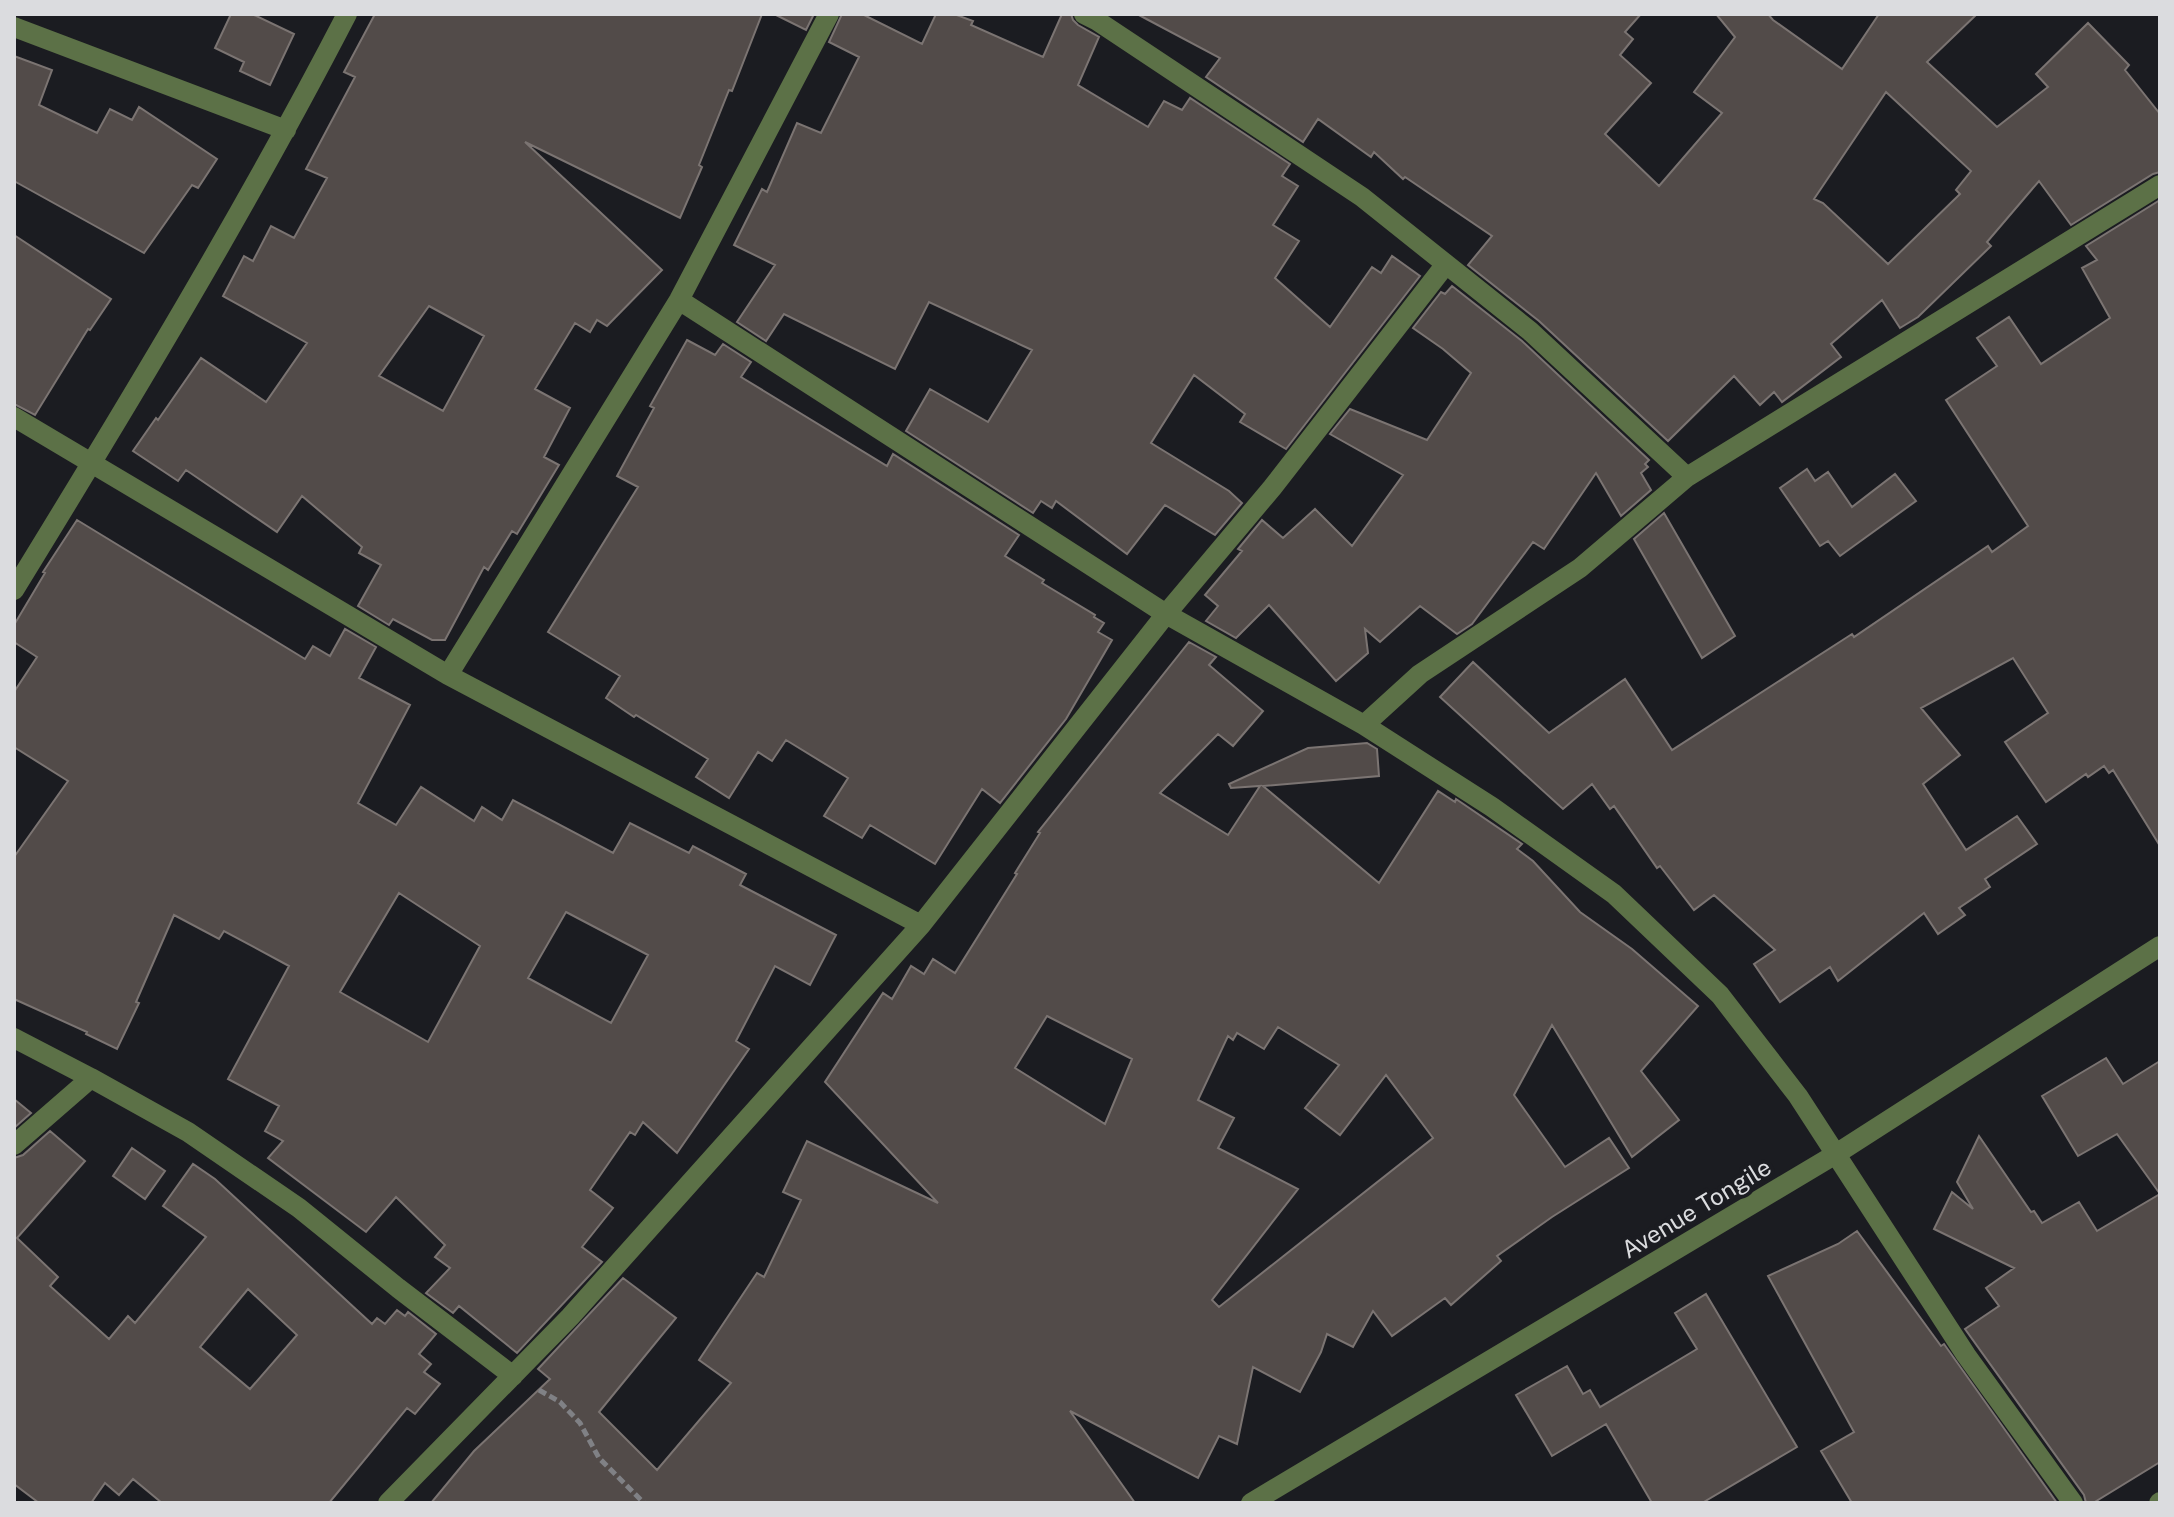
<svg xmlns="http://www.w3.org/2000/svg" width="2174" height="1517" viewBox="0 0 2174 1517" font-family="'Public Sans',sans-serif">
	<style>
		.building { fill: #524b49; stroke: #7b7472; stroke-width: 2; fill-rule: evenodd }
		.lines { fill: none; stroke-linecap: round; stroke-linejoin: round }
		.path { stroke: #808185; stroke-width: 5; stroke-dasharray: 8 4; stroke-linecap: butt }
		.minor { stroke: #5c7147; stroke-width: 20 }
		.labels { text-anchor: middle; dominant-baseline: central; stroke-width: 8; stroke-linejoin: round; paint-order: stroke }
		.street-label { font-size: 24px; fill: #dbdcdf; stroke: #1b1c21 }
	</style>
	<rect width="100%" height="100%" fill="#1b1c21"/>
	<path class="building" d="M231,14h21l42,20 -24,51 -30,-14 4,-9 -29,-14z
		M375,14h387l-30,77 -3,-1 -30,75 3,2 -22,51 -155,-76 137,128 -55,56 -10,-6 -7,12 -15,-9 -40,66 35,19 -26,49 15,8 -42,69 -5,-3 -24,39 -4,-3 -39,73h-13l-39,-21 -4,6 -31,-19 23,-41 -22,-12 3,-6 -60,-51 -25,36 -91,-62 -8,11 -45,-30 23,-33 2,2 43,-62 65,44 41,-59 -84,-47 21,-40 9,5 18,-35 23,12 33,-60 -21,-9 49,-92 -11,-5zM429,306l55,30 -41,75 -64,-35z
		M774,14h40l-8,16z
		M842,14h20l60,30 14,-30h18l19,7 -2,4 72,32 19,-43h9l2,6 5,5 21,12 -21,48 70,42 16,-26 18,9 8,-12 100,66 -8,12 16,10 -25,39 26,16 -24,37 55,49 42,-60 9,6 11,-17 28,20 -134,173 -46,-27 5,-8 -51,-39 -43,68 78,48 13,12 -27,32 -50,-30 -38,49 -71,-53 -4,7 -11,-7 -8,12 -127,-82 24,-42 58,33 44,-72 -103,-48 -34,67 -111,-55 -18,27 -29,-19 38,-57 -41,-20 28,-56 5,3 30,-69 24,10 38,-76 -30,-15z
		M1137,14h504l-16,18 8,7 -13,16 31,28 -46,51 54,52 63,-73 -28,-21 41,-55 -19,-23h52l5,6 69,49 37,-55h98l-50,48 70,65 51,-40 -12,-13 52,-51 41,42 -4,5 35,44v58l-7,2 -82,51 -32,-44 -52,61 4,4 -73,71 -18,11 -18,-28 -51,44 10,13 -59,45 -8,-10 -14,13 -26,-29 -66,65 -129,-120 -71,-56 24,-29 -87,-59 -2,2 -29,-27 -3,5 -53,-38 -15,23 -97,-65 14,-19zM1886,92l85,79 -15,19 4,4 -72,70 -65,-61 -9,-4z
		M14,56l38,14 -13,35 58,28 13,-24 22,11 7,-13 78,52 -19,29 -6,-3 -48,68 -130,-72z
		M2160,200v646l-47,-76 -4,3 -5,-7 -16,11 -2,-3 -40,28 -41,-60 43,-29 -35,-55 -92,50 39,47 -37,29 43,66 51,-34 20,28 -52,35 5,8 -31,21 6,7 -27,19 -14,-21 -86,68 -8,-14 -50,35 -26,-38 21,-14 -61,-55 -20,15 -34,-44 -3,2 -43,-62 -4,3 -18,-25 -29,25 -123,-112 33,-35 76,71 76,-54 47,71 180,-116 2,3 134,-91 4,6 36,-26 -82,-126 51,-34 -20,-28 32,-21 32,47 69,-46 -28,-50 15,-8 -11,-14z
		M14,235l97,64 -21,31 -2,-1 -53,86 -21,-11z
		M1452,286l70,55 127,119 -4,4 3,3 -7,6 10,17 -30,26 -25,-43 -52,76 -11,-7 -61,82 -15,10 -37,-28 -40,36 -15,-13 3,24 -32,28 -67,-76 -33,33 -30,-17 12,-15 -13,-11 37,-44 -4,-2 24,-29 21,18 32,-29 37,37 51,-71 -73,-41 20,-25 77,31 44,-67 -28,-24 -30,-21 28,-36 4,2z
		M687,340l28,15 8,-11 28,18 -10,15 146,89 6,-12 126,81 -14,21 39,24 -2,3 53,32 -1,2 10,6 -6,9 14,8 -46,79 -66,84 -18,-14 -47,75 -65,-39 -8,13 -38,-22 24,-38 -62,-38 -14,21 -14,-9 -29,46 -33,-21 12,-18 -72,-44 -2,2 -28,-19 14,-22 -72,-44 90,-145 -21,-11 37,-68 -4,-2z
		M1807,469l8,12 13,-9 24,35 43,-33 21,27 -76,55 -12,-15 -8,5 -40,-58z
		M1664,513l71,123 -33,22 -68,-119z
		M77,520l228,139 8,-13 17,10 15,-27 31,18 -17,31 51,27 -52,98 38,22 25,-38 53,34 8,-14 20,13 11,-20 100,53 17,-30 59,30 4,-7 53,28 -6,11 96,50 -26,50 -35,-19 -39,75 13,8 -72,104 -34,-31 -8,13 -5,-3 -40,58 23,18 -31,39 20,15 -85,91 -58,-47 -6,7 -27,-20 24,-25 -15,-11 10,-12 -49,-48 -30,35 -98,-74 15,-17 -18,-10 14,-25 -51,-27 61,-113 -65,-35 -5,8 -45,-24 -38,87 3,1 -22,46 -31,-15 1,-2 -73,-33v-142l54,-76 -54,-34v-55l23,-35 -23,-15v-17l31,-52 -2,-1zM399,893l81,53 -52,96 -88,-50zM566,912l82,43 -37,68 -83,-45z
		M1189,642l27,15 -7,8 54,46 -30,35 -15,-12 -58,59 68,42 32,-49 -29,2 -2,-4 79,-36 59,-5 10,6 2,27 -116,10 116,97 59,-92 17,11 1,-3 66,45 -5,5 16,12 47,51 52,37 66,57 -57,65 38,49 -47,37 -80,-132 -38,70 51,72 44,-29 20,30 -77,49 -55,39 4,5 -50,44 -6,-7 -53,38 -19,-25 -20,36 -26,-13 -6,18 -21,40 -47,-25 -16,77 -18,-8 -21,42 -128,-67 65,92h-704l43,-52 76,-72 -12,-10 85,-91 53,40 -77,94 58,58 74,-87 -32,-23 58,-87 7,4 37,-77 -18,-8 24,-51 131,62 -113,-121 58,-89 9,6 19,-33 13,8 9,-15 22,14 62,-99 -2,-1 25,-40 -2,-1zM1047,1016l85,43 -27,65 -90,-56zM1278,1027l61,38 -34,43 35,27 46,-60 47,63 -214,169 -7,-7 86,-111 -80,-41 16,-30 -36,-18 30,-64 5,4 4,-7 27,16z
		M2106,1058l17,26 37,-23v133l-43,-60 -39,22 -36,-60z
		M14,1099l17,14 -17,15z
		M50,1131l35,30 -68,77 41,39 -8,9 59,53 19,-23 7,7 71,-86 -43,-31 30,-42 22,15 157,145 5,-6 8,6 12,-14 8,6 3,-4 28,22 -17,20 12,10 -7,8 16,12 -25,30 -8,-6 -78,95h-167l-29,-24 -14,16 -14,-12 -14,20h-52l-25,-19v-326l9,-3zM248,1289l49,46 -47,54 -50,-42z
		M1979,1136l52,76 3,-1 8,12 37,-21 18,29 63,-37v268l-67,41h-7l-2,-8 -119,-166 34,-23 -13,-18 28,-20 -80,-39 18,-37 21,17 -16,-27z
		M132,1148l33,23 -20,28 -32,-23z
		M1857,1231l84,115 3,-2 113,159h-205l-31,-52 33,-19 -86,-156 70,-32z
		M1706,1294l91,153 -95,56h-50l-46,-79 -54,32 -36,-61 51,-29 16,28 7,-4 10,17 97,-58 -22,-36z"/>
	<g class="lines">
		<path class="path" d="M539,1390l21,12 20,21 19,35 45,45"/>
		<path class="minor" d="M1084,14l12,6 266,177 168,134 157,146
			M14,27l272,103
			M679,300l487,314 198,111 128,82 122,87 106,101 78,101 168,259 107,148
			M14,417l434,258 473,250
			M14,590c116,-189 231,-379 333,-576
			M448,675l231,-375 150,-286
			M1364,725l56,-51 160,-106 107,-91 473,-292
			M14,1038l77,40 97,54 111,76 99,80 115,88
			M14,1145l77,-67
			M388,1503l182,-186 351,-392 245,-311 106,-126 174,-224
			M1251,1503l585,-349 324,-208
			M2159,1503l1,-1"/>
	</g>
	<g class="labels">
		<g class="street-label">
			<text transform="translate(1696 1208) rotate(-31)">Avenue Tongile</text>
		</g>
	</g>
	<rect width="2174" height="1517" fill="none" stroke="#dbdcdf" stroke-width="32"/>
</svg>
